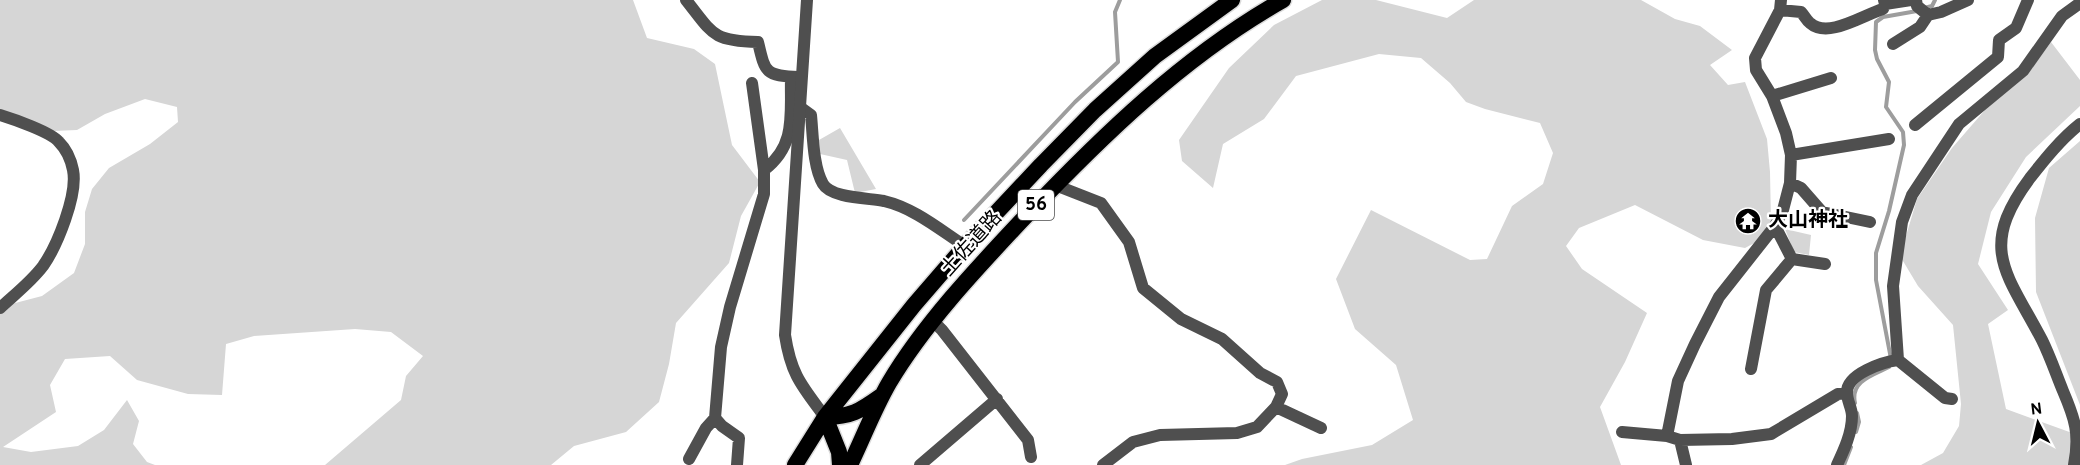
<svg xmlns="http://www.w3.org/2000/svg" width="2080" height="465" viewBox="0 0 2080 465" font-family="Overpass,'Noto Sans JP',sans-serif">
	<style>
		.green { fill: #d6d6d6 }
		.lines { fill: none; stroke-linecap: round; stroke-linejoin: round }
		.stream { stroke: #9d9d9d; stroke-width: 4 }
		.trunk-casing { stroke: #dbdbdb; stroke-width: 19 }
		.minor { stroke: #4f4f4f; stroke-width: 12 }
		.tertiary { stroke: #4f4f4f; stroke-width: 12 }
		.trunk { stroke: #000; stroke-width: 16 }
		.labels { text-anchor: middle; dominant-baseline: central; stroke-width: 4.5; stroke-linejoin: round; paint-order: stroke }
		.shield { fill: #fff; stroke: #4c4c4c; stroke-width: 1.5 }
		.shield-label { font-size: 18px; font-weight: bold; fill: #000 }
		.poi-label { font-size: 20px; font-weight: bold; fill: #000; stroke: #fff; text-anchor: start }
		.street-label { font-size: 20px; fill: #000; stroke: #fff }
	</style>
	<rect width="100%" height="100%" fill="#fff"/>
	<path class="green" d="M0,0h633l14,38 47,11 21,15 17,81 28,37 -19,34 -12,47 -53,60 -7,41 -10,38 -33,30 -52,14 -23,19h-226l76,-65 5,-24 17,-20 -32,-24 -36,-3 -101,7 -28,8 -4,51 -34,-1 -51,-14 -27,-24 -45,3 -15,26 6,27 -53,35 28,5 47,-6 26,-16 23,-30 12,21 -6,23 14,18 8,3h-155v-158l42,-11 32,-23 11,-29v-32l7,-23 17,-21 41,-24 28,-22 -1,-15 -32,-8 -40,15 -28,16 -24,1 -53,-12z
		M1322,0h54l71,18 27,-18h167l34,19 25,7 32,24 -22,15 18,20 17,-3 22,57 3,33 1,52 -13,17 -13,7 -42,-8 -68,-35 -56,23 -13,18 16,23 65,44 -22,49 -25,45 21,58h-336l17,-6 70,-14 41,-25 -17,-55 -41,-36 -19,-50 35,-69 99,50 17,-1 25,-53 31,-22 10,-31 -13,-30 -55,-14 -19,-7 -16,-19 -29,-25 -42,-4 -83,22 -32,43 -41,25 -10,44 -31,-27 -3,-21 50,-72 45,-43z
		M2051,42l29,38v26l-54,51 -35,55 -13,52 30,46 -20,14 18,85 69,25 -6,31h-148l22,-12 16,-27 2,-22 -8,-79 -35,-39 -18,-30 17,-57 35,-51 33,-38 44,-38z
		M840,128l36,61 -21,4 -8,-33 -27,-6 -1,-14z
		M2080,141v264l-44,-113 -1,-74 14,-50z
		M1785,229l26,6 -2,20 -15,-3z"/>
	<g class="lines">
		<path class="stream" d="M1924,8l8,-2 3,-6
			M964,220l111,-118 43,-40 -3,-50 5,-12
			M1891,359l-15,-79v-27l13,-42 15,-66 -1,-13 -17,-25 3,-25 -12,-23 -2,-9 1,-28 7,-5 34,-6
			M1855,403c-5,-22 18,-28 34,-36
			M1856,432l3,-10 -2,-9
			M1844,465l7,-18"/>
		<defs>
			<path id="trunk" d="M825,417c26,0 35,-6 56,-21
				M825,417l14,35 1,13
				M795,465l30,-48 89,-112 51,-59 76,-81 54,-55 60,-54 77,-56
				M850,465c13,-27 24,-56 39,-82 35,-59 88,-115 135,-165 78,-82 160,-162 259,-218"/>
		</defs>
		<use href="#trunk" class="trunk-casing"/>
		<path class="minor" d="M686,0c27,34 26,41 72,42 7,30 7,34 40,35
			M1781,0l-1,10 -25,48 1,12 16,26 14,37 5,22 -1,28 -7,27 -8,16 -56,71 -24,47 -17,37 -11,55 13,4 52,-1 39,-5 67,-40 9,-1
			M1884,0l1,4 26,-4
			M1916,0l1,6 11,9 13,-3 27,-12
			M1780,10l21,2c3,3 5,8 9,11 18,16 53,-8 73,-14l2,-5
			M1893,44l27,-17 8,-12
			M752,83l12,87
			M1772,96l59,-18
			M800,107l11,8c2,20 2,52 12,69 8,14 45,14 61,17 30,7 55,28 81,45
			M0,115c13,4 51,17 59,27 7,7 12,18 14,28 5,25 -16,76 -30,96 -12,16 -29,29 -43,42
			M1915,125l83,-68 1,-17 17,-12 12,-28
			M1791,155l98,-16
			M1790,183l11,5 21,24 48,10
			M1055,185l46,18 28,39 14,46 38,31 41,20 38,34 17,9 5,12 -6,13 -19,20 -20,6 -77,2 -27,7 -30,23
			M1792,259l33,5
			M933,321l9,9 86,110 3,17
			M1898,360l47,38 7,1
			M1751,369l15,-79 26,-31 -17,-33
			M1276,407l45,21
			M1622,432l45,4
			M1680,440l6,25
			M689,459l17,-31 9,-10
			M737,465l2,-27 -17,-12 -7,-8 6,-71 9,-40 34,-113v-24c33,-25 26,-56 27,-93
			M920,465l77,-66
			M1837,465c7,-15 15,-32 15,-49 0,-8 -5,-15 -5,-23 -1,-19 36,-31 51,-33l-5,-74 9,-64 10,-27 47,-71 64,-53 39,-55 18,-13
			M2074,465c6,-31 1,-46 -11,-74 -7,-17 -13,-35 -21,-51 -35,-67 -65,-91 -12,-162 15,-19 31,-39 50,-54"/>
		<path class="tertiary" d="M807,0l-22,335c6,40 17,51 40,82"/>
		<use href="#trunk" class="trunk"/>
	</g>
	<defs>
		<symbol id="temple-disc" viewBox="-11 -11 22 22"><circle r="9.5" fill="#000" stroke="#fff"/><path d="M0-6L5-2H3V0L6.5 2.5H4V6H1.5V3h-3V6H-4V2.5H-6.5L-3 0V-2H-5Z" fill="#fff"/></symbol>
	</defs>
	<g fill-rule="evenodd">
		<use href="#temple-disc" x="1733" y="206" width="30" height="30"/>
	</g>
	<g class="labels">
		<rect class="shield" x="1018" y="190" width="36" height="30" rx="4.5"/>
		<g class="shield-label">
			<text x="1036" y="205">56</text>
		</g>
		<g class="poi-label">
			<text x="1768" y="221">大山神社</text>
		</g>
		<g class="street-label">
			<text transform="translate(972 244) rotate(-48)">土佐道路</text>
		</g>
	</g>
	<g transform="translate(2038 423) rotate(353)" stroke="#ffffff" stroke-width="4.5" paint-order="stroke">
	<path d="M0-4.5L10 22L0 15L-10 22Z" fill="#000000"/>
	<text y="-9" font-size="16" font-weight="bold" text-anchor="middle" fill="#000000">N</text>
	</g>
</svg>
